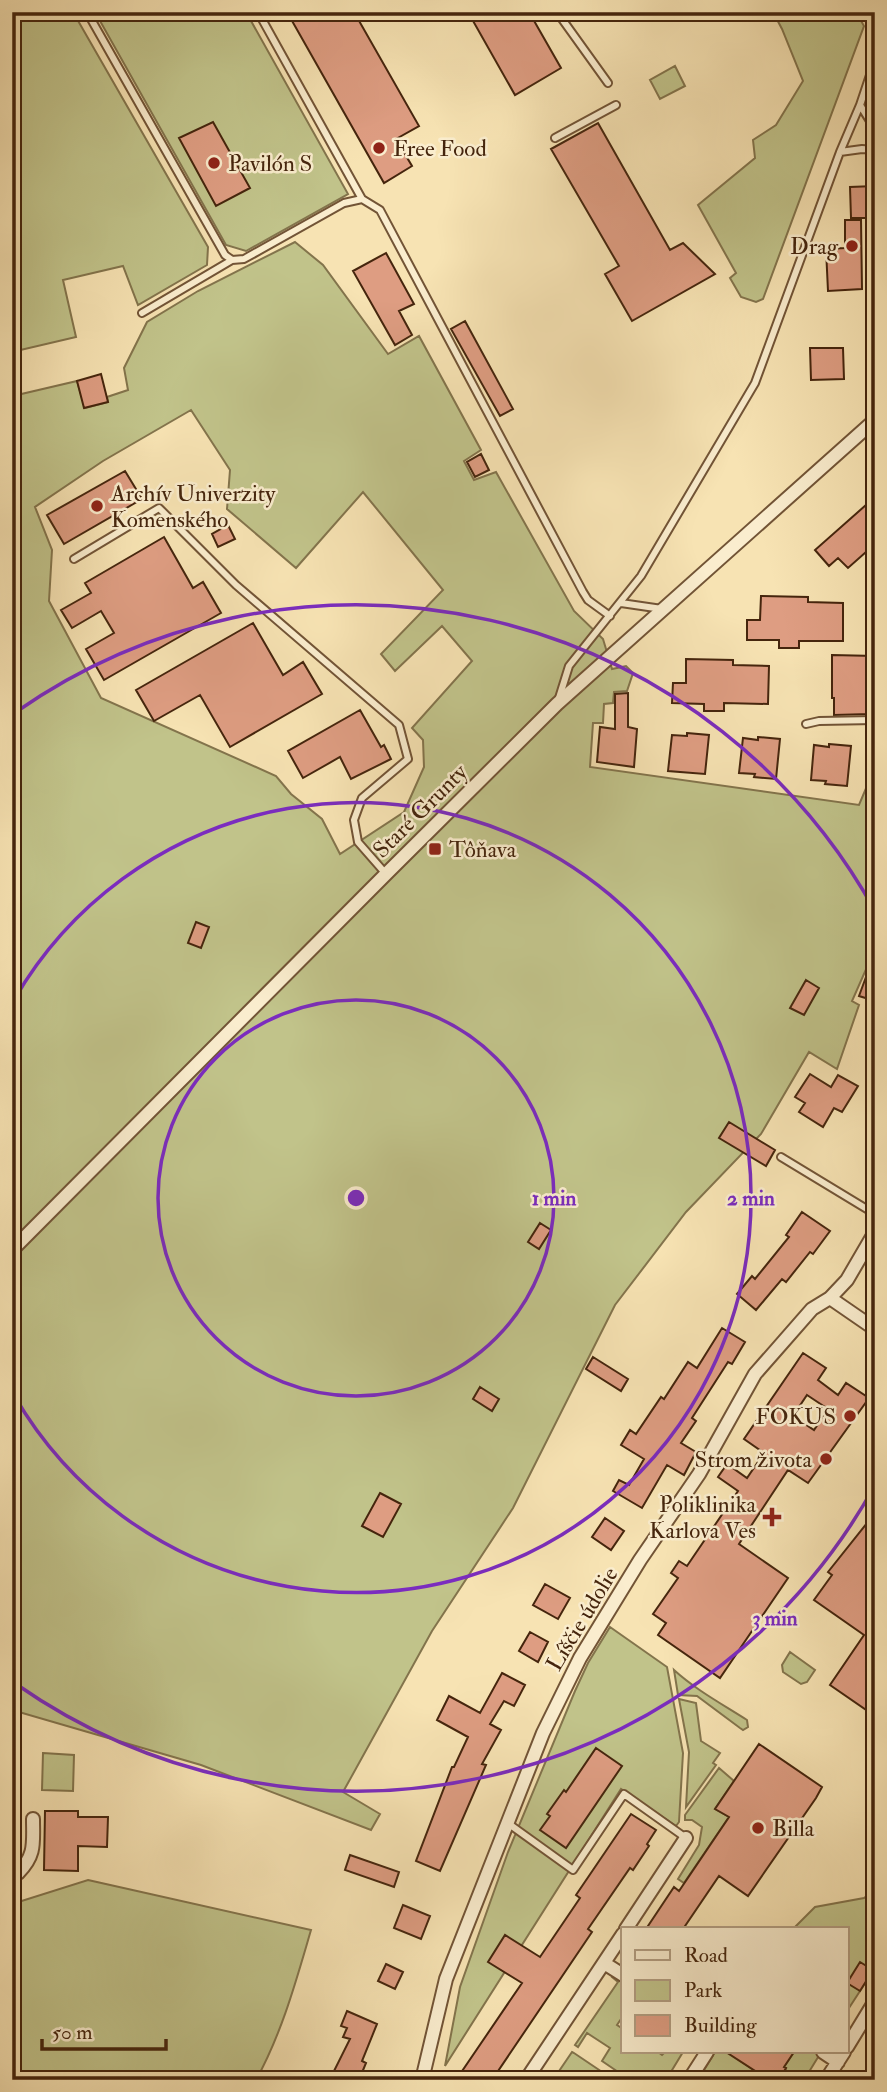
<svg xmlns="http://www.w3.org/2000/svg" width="887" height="2092" viewBox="0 0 887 2092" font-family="'IM FELL Double Pica',serif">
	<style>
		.green { fill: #c1c38a; stroke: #83744c; stroke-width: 2; fill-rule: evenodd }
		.building { fill: #de9d82; stroke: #45250d; stroke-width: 2; fill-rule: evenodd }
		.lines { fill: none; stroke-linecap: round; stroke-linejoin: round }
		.service-casing { stroke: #725436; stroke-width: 10 }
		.minor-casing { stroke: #725436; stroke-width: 16 }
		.service { stroke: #faedce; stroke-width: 6 }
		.minor { stroke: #faedce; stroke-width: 12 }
		.ring { fill: none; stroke: #7b2cbf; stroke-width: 3.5 }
		.poi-dot { fill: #8f2418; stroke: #faedce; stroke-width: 2.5 }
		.labels { text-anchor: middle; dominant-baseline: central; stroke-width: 5; stroke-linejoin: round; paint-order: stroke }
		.poi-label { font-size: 23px; fill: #45250d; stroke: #faedce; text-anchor: start }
		.street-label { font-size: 23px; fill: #45250d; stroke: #faedce }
		.centre { fill: #7b2cbf; stroke: #faedce; stroke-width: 3.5 }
		.ring-label { font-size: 21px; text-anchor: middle; font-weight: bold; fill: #7b2cbf; stroke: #faedce; stroke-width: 5; stroke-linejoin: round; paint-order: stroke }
	</style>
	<rect width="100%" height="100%" fill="#f7e3b3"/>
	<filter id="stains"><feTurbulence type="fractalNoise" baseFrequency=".00286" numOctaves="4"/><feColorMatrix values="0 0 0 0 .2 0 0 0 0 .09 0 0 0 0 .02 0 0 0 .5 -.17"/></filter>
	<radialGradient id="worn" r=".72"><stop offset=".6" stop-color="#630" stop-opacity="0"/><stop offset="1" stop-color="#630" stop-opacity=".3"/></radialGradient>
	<path class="green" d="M12,12h61l135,235 -1,18 -69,40 -15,-39 -60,14 13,57 -64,15z
		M95,12h151l102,182 -102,57 -20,-6z
		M773,12h83l8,14 -101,273 -7,3 -15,-5 -11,-19 6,-5 -38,-68 57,-47 -2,-18 23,-15 27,-44 -21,-52z
		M675,66l10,20 -25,13 -10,-19z
		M295,242l28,23 65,89 31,-18 62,114 -17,11 10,19 22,-8 78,139 29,28 9,30 14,-3 7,7 -6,18 -13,1 -1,11 -9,1 -1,19h-10l-3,44 269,38 16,-38v182l-23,52 7,4 -22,64 -28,-17 -48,82 -75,78 -71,93 -102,203 -81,123 -89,161 37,22 -9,16 -170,-65 -189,-55v-1333l5,18 60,-14 8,27 23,-6 -1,-5 21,-7 -4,-22 23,-46 51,-31zM191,410l39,60 -3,39 69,59 67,-76 80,98 -62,64 14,17 47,-45 30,35 -60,67 11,12 1,27 -20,45 -64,42 -18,-35 -31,-25 -15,-18 -175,-78 -52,-97 3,-51 -17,-43 68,-46z
		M610,1627l57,40 16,86 -4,69 -3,4 -55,-37 -176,277 15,-79 48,-135 67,-161 13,-28z
		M790,1652l25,18 -8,12 -6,2 -18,-12 -1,-7z
		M674,1670c22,20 48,34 73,50l1,7 -5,3 -3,-2 -43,-32 -19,-1z
		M679,1699l17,4 5,38 19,12 -7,10 3,2 -30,42 3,-55z
		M43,1753l31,2 -1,36 -31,-1z
		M719,1768l15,13 -19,28 14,8 -45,66 -6,-4 21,-34 3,-18 -10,-7h-7v-5z
		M88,1880l223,50c-15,51 -29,103 -55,150h-244v-176z
		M875,1890v78l-26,40 -2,-2v-77h-54l22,-22 49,-9z
		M613,1975l10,6v35l-6,9 6,4v23h35l4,3 3,-3h18l-17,28h-36l-28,-19 8,-13 -23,-15 -9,14 -3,-2 43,-63 -6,-5z
		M572,2052l2,1 40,27h-61z
		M715,2052h16l-1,2 39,26h-71z
		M794,2052h22l4,2 -16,26h-25l7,-11 -2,-2z"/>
	<path class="building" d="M287,12h67l65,114 -23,13 16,27 -28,17z
		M468,12h61l32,56 -46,27z
		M213,122l37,66 -34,18 -37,-68z
		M598,123l72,127 13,-7 32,31 -83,47 -27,-47 14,-8 -68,-117z
		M875,186v32h-24l-1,-31z
		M845,220h16l1,69 -34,2 -2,-42 19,-1z
		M386,253l28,51 -15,7 13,24 -17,10 -42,-74z
		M465,321l48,88 -13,7 -49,-87z
		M810,348h33l1,31 -33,1z
		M101,374l7,28 -24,6 -7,-27z
		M481,454l8,16 -14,7 -8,-15z
		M125,471l17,28 -78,45 -17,-29z
		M875,497v47l-27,24 -10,-10 -9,8 -14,-16z
		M228,525l7,14 -17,8 -6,-13z
		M164,537l29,51 10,-6 18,31 -117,67 -18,-31 28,-16 -13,-22 -29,17 -11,-18 30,-17 -6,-10z
		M761,596l47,1v5l35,1v38h-44v7h-20v-8h-32v-20h13z
		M253,623l30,52 20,-13 19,32 -92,53 -30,-52 -46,26 -18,-31z
		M832,655l43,1 -2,42h-3v16l-36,1v-17h-2z
		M686,659l47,1v5l36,1 -1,38 -44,-1v8h-20v-7l-32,-1 1,-20h13z
		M628,693v34l9,2 -3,38 -37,-5 3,-35 15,2v-35z
		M360,710l21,37 3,-2 7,14 -40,20 -11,-22 -37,21 -15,-27z
		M687,733l22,2 -4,39 -37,-3 4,-36 15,1z
		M758,737l22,2 -4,40 -22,-2 1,-3 -16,-1 4,-35 15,2z
		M829,744l22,2 -4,40 -22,-2 1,-3 -15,-1 3,-35 15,2z
		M196,922l13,5 -8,21 -13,-5z
		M873,958h2v43l-16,-5z
		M806,980l13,8 -15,27 -14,-7z
		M810,1074l21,13 7,-12 20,11 -16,26 -8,-4 -11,19 -24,-15 6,-9 -10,-6z
		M729,1122l46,28 -9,16 -47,-28z
		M802,1212l28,19 -17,23 -3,-2 -24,30 -4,-3 -26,31 -19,-16 15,-18 3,3 34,-42 -3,-2z
		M540,1223l11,7 -12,19 -11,-7z
		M722,1328l23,14 -13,22 -4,-2 -36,56 4,3 -15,22 15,9 -12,23 -17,-10 -25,43 -29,-17 6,-11 10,5 15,-26 -23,-14 9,-15 6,4 25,-37 3,2 24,-37 9,6z
		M803,1353l23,15 -8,12 20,15 8,-12 23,15 -61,85 -20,-13 -49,74 49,34 -68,100 -62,-43 8,-12 -13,-9 25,-36 -7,-5 8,-12 8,5 51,-75 -20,-14 9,-13 20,14 17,-25 -20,-14zM807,1395l21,14 -14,21 -21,-14z
		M593,1357l35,22 -7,12 -35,-22z
		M480,1387l19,12 -7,12 -19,-12z
		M380,1493l21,11 -18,33 -21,-11z
		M875,1513v203l-45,-31 34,-50 -50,-35 18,-25 -4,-3z
		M605,1518l19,13 -13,19 -19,-13z
		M545,1584l25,14 -12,21 -25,-14z
		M530,1632l18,10 -10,20 -19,-11z
		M502,1673l23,12 -11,21 -10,-5 -14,23 11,6 -19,34 4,1 -46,106 -24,-10 36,-94h2l14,-30 -31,-17 12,-24 31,17z
		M759,1744l63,43 -6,11 -68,98 -29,-20 -36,53h-37l28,-42 5,4 50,-74 -14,-8z
		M596,1748l26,18 -56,82 -26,-18 10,-14 -3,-2 17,-24 2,2z
		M45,1811h33v6h30l-1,30 -29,-1v25l-34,-1z
		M631,1814l25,16 -9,14 2,2 -16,24 -3,-2 -42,61 4,3 -100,148h-36l66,-97 -34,-21 17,-27 35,22 40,-59 -4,-3z
		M350,1855l49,17 -5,15 -49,-17z
		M403,1905l27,11 -9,23 -27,-11z
		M860,1962l13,8 -13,21 -13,-8z
		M386,1964l17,8 -8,17 -17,-8z
		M347,2011l30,13 -15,37 4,2 -7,17h-17l-10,-5 18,-36 -7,-2 4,-9 -6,-2z
		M726,2052h68l-10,15 2,1 -7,12h-10z"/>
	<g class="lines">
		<defs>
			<path id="service" d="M87,12l138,243 7,5 12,-1 100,-56 18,-4 18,11 203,382 5,8 22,16
				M258,12l104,187
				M557,12l51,71
				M866,12l9,15
				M875,60l-15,45 15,24
				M555,138l61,-33
				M840,152l22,-3 13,1
				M142,313l90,-53
				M74,559l85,-51 77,77 163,140 9,34 -46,39 -8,22 4,22 28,32
				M621,603l41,6
				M559,698l10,-32 72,-90 114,-193 85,-231 20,-47
				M806,724l13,-3 56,-1
				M781,1157l94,57
				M509,1824l64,46 51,-76 62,44"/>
			<path id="minor" d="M12,1250l374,-376 171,-170 318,-284
				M830,1298l45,31
				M12,1872l6,1c18,-18 15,-30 15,-54
				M626,1929l60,-91
				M604,1963l19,12
				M847,2047l28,-46
				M823,2052l15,10
				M422,2080l24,-101 97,-246 37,-75 60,-98 59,-86 56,-100 57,-65 18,-11 17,-18 28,-48
				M526,2080l97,-146
				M689,2080l18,-28
				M826,2080l18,-28"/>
		</defs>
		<use href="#service" class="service-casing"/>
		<use href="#minor" class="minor-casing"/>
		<use href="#service" class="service"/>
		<use href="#minor" class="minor"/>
	</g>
	<g class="ring">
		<circle cx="356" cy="1198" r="198"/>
		<path d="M14 1000A395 395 0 1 1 14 1395"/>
		<path d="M875 1485A593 593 0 0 1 16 1684M16 712A593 593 0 0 1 875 911"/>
	</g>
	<g class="poi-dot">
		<circle cx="379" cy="148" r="7"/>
		<circle cx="214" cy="163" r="7"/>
		<circle cx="852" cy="246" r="7"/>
		<circle cx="97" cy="506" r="7"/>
		<rect x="428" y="842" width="14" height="14" rx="3.5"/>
		<circle cx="850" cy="1416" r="7"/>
		<circle cx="826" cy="1459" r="7"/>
		<path d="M768.5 1506.5h7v7h7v7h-7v7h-7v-7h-7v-7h7z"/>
		<circle cx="758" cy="1828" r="7"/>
	</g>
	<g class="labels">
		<g class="poi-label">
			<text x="393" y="148">Free Food</text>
			<text x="228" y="163">Pavilón S</text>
			<text x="838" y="246" text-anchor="end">Drag</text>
			<text x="111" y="493">Archív Univerzity<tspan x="111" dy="26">Komenského</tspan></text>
			<text x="449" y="849">Tôňava</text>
			<text x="836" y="1416" text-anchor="end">FOKUS</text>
			<text x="812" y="1459" text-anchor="end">Strom života</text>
			<text x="756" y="1504" text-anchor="end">Poliklinika<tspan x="756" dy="26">Karlova Ves</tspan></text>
			<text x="772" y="1828">Billa</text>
		</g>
		<g class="street-label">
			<text transform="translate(420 811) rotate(-45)">Staré Grunty</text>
			<text transform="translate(582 1619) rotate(-59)">Líščie údolie</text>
		</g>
	</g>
	<circle cx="356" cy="1198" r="10" class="centre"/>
	<g class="ring-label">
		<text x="554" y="1205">1 min</text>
		<text x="751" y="1205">2 min</text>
		<text x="775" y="1625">3 min</text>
	</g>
	<rect width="887" height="2092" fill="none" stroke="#f7e3b3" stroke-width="42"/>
	<rect x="14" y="14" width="859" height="2064" fill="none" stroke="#45250d" stroke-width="3.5"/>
	<rect x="21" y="21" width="845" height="2050" fill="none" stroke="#45250d" stroke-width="2"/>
	<rect x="621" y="1927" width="228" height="126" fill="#faedce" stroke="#b29d81" stroke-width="2"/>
	<rect x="635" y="1950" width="35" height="10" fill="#faedce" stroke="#b29d81" stroke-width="2"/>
	<text x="684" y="1962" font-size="21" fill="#45250d">Road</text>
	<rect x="635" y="1980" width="35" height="21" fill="#c1c38a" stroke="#b29d81" stroke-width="2"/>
	<text x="684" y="1997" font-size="21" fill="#45250d">Park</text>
	<rect x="635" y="2015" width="35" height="21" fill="#de9d82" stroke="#b29d81" stroke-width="2"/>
	<text x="684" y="2032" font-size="21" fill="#45250d">Building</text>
	<path d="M42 2039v10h124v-10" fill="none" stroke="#45250d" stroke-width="3.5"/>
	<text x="52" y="2039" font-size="21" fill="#45250d" stroke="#faedce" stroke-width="5" paint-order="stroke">50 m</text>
	<rect width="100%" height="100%" filter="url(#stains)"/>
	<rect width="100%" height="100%" fill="url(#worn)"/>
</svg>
